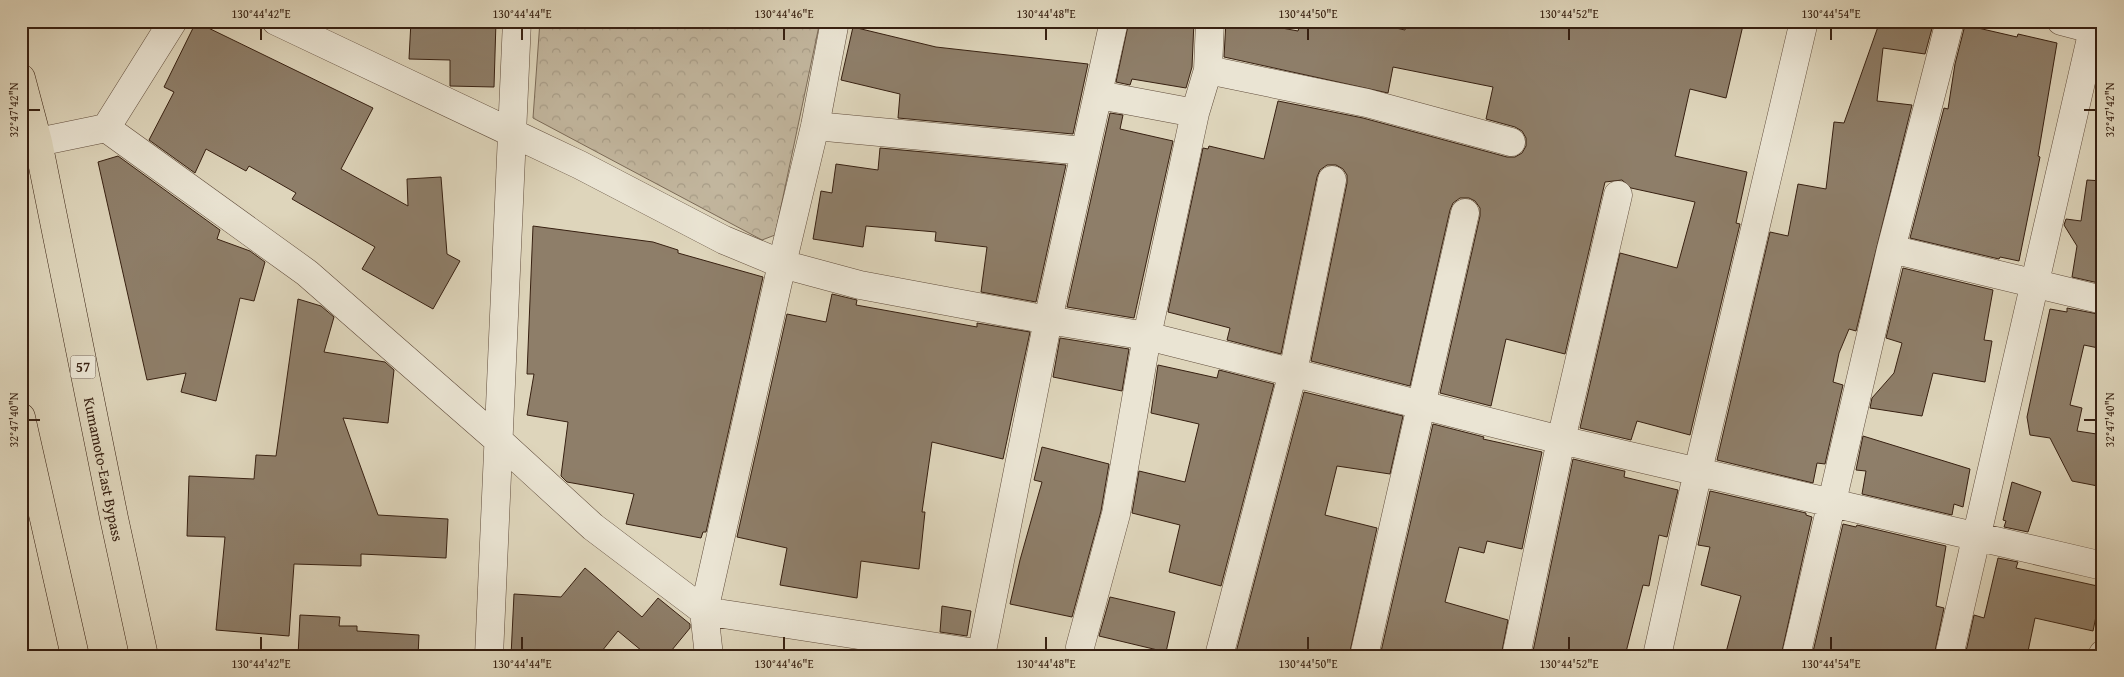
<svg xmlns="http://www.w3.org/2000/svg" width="2124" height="677" viewBox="0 0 2124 677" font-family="'Gentium Book Plus',serif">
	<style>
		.park { fill: url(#park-crowns); stroke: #7c6b58 }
		.building { fill: #8e7e69; stroke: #372011 }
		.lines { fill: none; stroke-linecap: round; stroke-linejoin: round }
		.minor-casing { stroke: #614d3c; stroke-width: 29 }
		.highway-casing { stroke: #372011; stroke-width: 29 }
		.minor { stroke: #eae4d3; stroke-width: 28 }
		.highway { stroke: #ded5bb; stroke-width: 28 }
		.ticks { fill: none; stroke: #372011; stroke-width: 2 }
		.labels { text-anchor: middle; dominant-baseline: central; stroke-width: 4.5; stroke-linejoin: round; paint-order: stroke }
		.shield { fill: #eae4d3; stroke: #6d5b4b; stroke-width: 1 }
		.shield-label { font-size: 14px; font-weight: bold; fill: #372011 }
		.street-label { font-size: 15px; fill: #372011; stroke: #eae4d3 }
		.neatline { fill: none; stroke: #372011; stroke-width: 2 }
		.ticks-label { font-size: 12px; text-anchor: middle; fill: #372011 }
	</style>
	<defs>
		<pattern id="park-crowns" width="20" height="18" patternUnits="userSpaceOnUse" patternTransform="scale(1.25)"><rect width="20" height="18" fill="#c2b69e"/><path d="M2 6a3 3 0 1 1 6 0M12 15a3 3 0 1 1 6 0" fill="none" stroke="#a79c87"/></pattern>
	</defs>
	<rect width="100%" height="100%" fill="#ded5bb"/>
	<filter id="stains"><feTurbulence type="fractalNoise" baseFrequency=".004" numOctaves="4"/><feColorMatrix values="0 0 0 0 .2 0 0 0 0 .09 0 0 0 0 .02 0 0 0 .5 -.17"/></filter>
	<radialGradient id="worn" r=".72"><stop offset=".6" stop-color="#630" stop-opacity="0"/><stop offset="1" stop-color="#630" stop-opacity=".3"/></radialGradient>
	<path class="park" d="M540,21h280l-45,214 -13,5 -229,-122z"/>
	<path class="building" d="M411,21h85l-2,66 -44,-1v-26l-41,-1z
		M1129,21h65l-2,46 -6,21 -54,-9 -2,6 -14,-3z
		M1226,21h18l54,10 3,-10h63l41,9 2,-9h81l26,6 2,-6h228l-18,77 -36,-9 -15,67 72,16 -11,51 4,1 -50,211 -53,-14 -6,19 -51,-12 40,-175 57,15 18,-66 -64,-14 -9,-8 -17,2 -40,172 -59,-15 -15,67 -51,-13 40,-177v-8l-5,-7 -6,-3h-9l-7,5 -3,7 -40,176 -99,-25 36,-178v-8l-4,-6 -7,-4h-9l-7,5 -3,7 -36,177 -54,-14 3,-12 -62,-16 35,-164 5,1 1,-3 55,13 14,-58 85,17 144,39h8l7,-4 4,-7v-8l-4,-7 -7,-4 -29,-8 7,-32 -100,-20 -5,26 -164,-36z
		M1880,21h54l-9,33 -42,-6 -6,53 35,4 -56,226 -7,-2 -10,24 -6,29 10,3 -18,79 -8,-1 -4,20 -96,-23 53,-228 18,4 10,-52 28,5 8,-67 10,1z
		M196,22l177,86 -32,61 67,37 -1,-27 34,-2 6,77 13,7 -27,48 -71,-40 13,-22 -83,-48 4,-6 -47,-27 -3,5 -40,-22 -11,24 -46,-33 25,-48 -10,-5z
		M1965,25l52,12 1,-3 39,9 -19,113 2,1 -21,104 -19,-4 -1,2 -89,-21 34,-130 4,1 7,-45z
		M853,27l83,20 152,17 -15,70 -175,-16 2,-24 -59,-14z
		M1110,113l13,2 -3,14 53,12 -39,177 -67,-11z
		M880,148l186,17 -30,137 -55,-10 6,-45 -52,-6 1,-9 -70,-6 -3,21 -50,-8 8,-48 11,2 4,-29 42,6z
		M118,156l102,74 -3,9 33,12 15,11 -11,39 -14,-3 -24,103 -35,-9 5,-19 -39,7 -49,-218z
		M2087,180l16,1v103l-31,-7 5,-31 -13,-21 2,-6 15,2z
		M533,226l120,16 25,8v3l85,24 -57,255h-3l-2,6 -75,-14 8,-30 -67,-12 -6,-6 7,-54 -41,-7 7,-41h-7z
		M1903,268l90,22 -9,50 8,1 -7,41 -52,-9 -11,43 -52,-8 2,-10 22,-25 8,-30 -16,-5z
		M832,294l25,6 -1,5 121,22v-4l53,9 -27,127 -71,-17 -10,70h3l-6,57 -58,-8 -4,37 -77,-13 7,-37 -50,-11 50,-223 39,8z
		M298,299l23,7 13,11 -10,35 61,10 9,8 -6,53 -45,-5 35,97 70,4 -2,39 -85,-4v12l-67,-2 -5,72 -73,-6 9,-93 -38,-1 2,-60 65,3 2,-24 20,1z
		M2067,308l36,7v34l-19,-4 -14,60 12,3 -5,23 26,4v52l-31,-6 -22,-43 -20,-3 -3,-18 23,-108 17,3z
		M1060,338l69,11 -7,42 -69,-14z
		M1158,365l59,13 2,-8 55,14 -53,202 -52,-14 11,-47 -48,-12 7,-42 46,11 14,-58 -48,-11z
		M1304,392l99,24 -13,58 -53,-8 -12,49 52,13 -28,128h-114z
		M1433,424l51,13 -1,2 59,13 -20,97 -35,-8 -3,12 -25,-6 -14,55 63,18 -7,36h-121z
		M1863,436l107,33 -7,38 -9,-3 -2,11 -90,-21 4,-23 -10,-1z
		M1042,447l67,17 -8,47 -29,106 -62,-13 10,-44 22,-78 -8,-2z
		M1573,459l51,12h1l-1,6 54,13 -11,47 -8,-2 -10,51 -6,-1 -18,71h-93z
		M2012,482l29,10 -13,40 -24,-5 2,-6 -3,-1z
		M1710,491l96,22v2l6,2 -31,139h-56l16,-60 -40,-11 9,-38 -12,-2z
		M1843,524l13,3 1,-2 89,21 -10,60 8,2 -10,48h-122z
		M1998,558l20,4 -2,6 86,19 -9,44 -58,-13 -8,38h-62l9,-41 10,3z
		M585,568l57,49 16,-19 32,26v4l-23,28h-19l-30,-25 -20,25h-87l3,-62 47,3z
		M1110,597l65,15 -9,40 -67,-16z
		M942,606l29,5 -4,25 -27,-4z
		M300,615l40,2 -1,9h18v5l62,4 -1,21h-120z"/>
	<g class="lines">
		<defs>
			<path id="minor" d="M276,21l304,144 144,75 58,24 78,21 188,35 99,16 414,104 542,126
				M2061,21l42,11
				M1208,70l159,33 144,39
				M1099,95l96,18
				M815,126l269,25
				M106,128l201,145 191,167 95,87 111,84 278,43
				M38,142l68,-14 67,-107
				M1891,249l212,51
				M1080,647l36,-133 31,-178 48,-223 13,-43 2,-49
				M489,656l28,-635
				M709,656l-5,-45 78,-347 33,-138 20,-105
				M981,656l67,-336 66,-299
				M1219,656l74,-284 39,-192
				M1364,656l101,-443
				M1516,656l45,-216 57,-245
				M1657,656l41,-185 106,-450
				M1796,656l95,-407 59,-228
				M1949,656l146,-635
				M2102,656l1,-2"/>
			<g id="highway">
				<path id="s1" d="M21,78l17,64 76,376 30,138"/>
				<path d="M21,417l54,239"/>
			</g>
		</defs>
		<use href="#minor" class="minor-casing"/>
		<use href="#highway" class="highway-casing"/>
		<use href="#minor" class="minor"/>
		<use href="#highway" class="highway"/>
	</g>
	<path class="ticks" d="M261,28v12M522,28v12M784,28v12M1046,28v12M1308,28v12M1569,28v12M1831,28v12M28,110h12M2084,110h12M28,420h12M2084,420h12M261,637v13M522,637v13M784,637v13M1046,637v13M1308,637v13M1569,637v13M1831,637v13"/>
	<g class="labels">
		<rect class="shield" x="70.5" y="355.5" width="25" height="23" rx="4"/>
		<g class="shield-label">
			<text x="83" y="367">57</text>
		</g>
		<g class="street-label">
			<text stroke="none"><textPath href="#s1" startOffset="400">Kumamoto-East Bypass</textPath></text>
		</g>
	</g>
	<rect width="2124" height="677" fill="none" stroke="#ded5bb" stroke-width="55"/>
	<rect x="28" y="28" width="2068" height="622" class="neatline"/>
	<g class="ticks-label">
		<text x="261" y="18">130°44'42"E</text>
		<text x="522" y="18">130°44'44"E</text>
		<text x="784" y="18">130°44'46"E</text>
		<text x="1046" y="18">130°44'48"E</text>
		<text x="1308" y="18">130°44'50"E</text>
		<text x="1569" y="18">130°44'52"E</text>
		<text x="1831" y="18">130°44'54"E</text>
		<text transform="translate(14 110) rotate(-90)" y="4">32°47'42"N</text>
		<text transform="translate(2110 110) rotate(-90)" y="4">32°47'42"N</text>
		<text transform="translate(14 420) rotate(-90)" y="4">32°47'40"N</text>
		<text transform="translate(2110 420) rotate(-90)" y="4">32°47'40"N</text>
		<text x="261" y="668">130°44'42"E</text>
		<text x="522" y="668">130°44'44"E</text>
		<text x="784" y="668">130°44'46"E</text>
		<text x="1046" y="668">130°44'48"E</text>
		<text x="1308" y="668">130°44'50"E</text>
		<text x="1569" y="668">130°44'52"E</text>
		<text x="1831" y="668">130°44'54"E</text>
	</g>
	<rect width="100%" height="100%" filter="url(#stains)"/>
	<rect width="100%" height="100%" fill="url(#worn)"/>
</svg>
